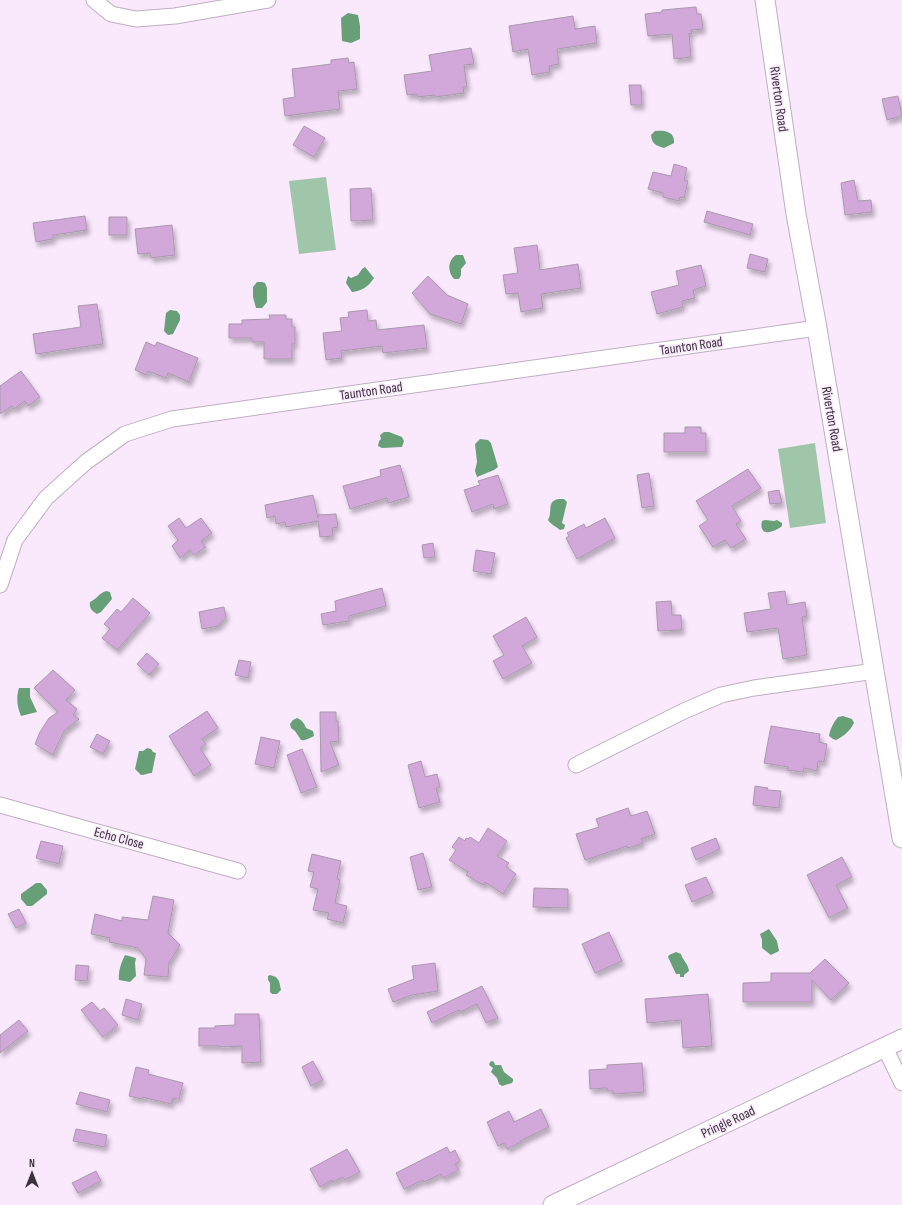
<svg xmlns="http://www.w3.org/2000/svg" width="902" height="1205" viewBox="0 0 902 1205" font-family="'Sofia Sans Condensed',sans-serif">
	<style>
		.green { fill: #a0c6aa }
		.water { fill: #679f77 }
		.building { fill: #d2a7da; stroke: #a999ac; filter: url(#shadow) }
		.lines { fill: none; stroke-linecap: round; stroke-linejoin: round }
		.minor-casing { stroke: #bfaec2; stroke-width: 17 }
		.tertiary-casing { stroke: #bfaec2; stroke-width: 21 }
		.minor { stroke: #fff; stroke-width: 15 }
		.tertiary { stroke: #fff; stroke-width: 19 }
		.labels { text-anchor: middle; dominant-baseline: central; stroke-width: 3; stroke-linejoin: round; paint-order: stroke }
		.street-label { font-size: 14px; fill: #3a333b; stroke: #fae8fd }
	</style>
	<defs>
		<filter id="shadow"><feDropShadow dx="2.5" dy="4.5" stdDeviation="2" flood-color="#0004"/></filter>
	</defs>
	<rect width="100%" height="100%" fill="#fae8fd"/>
	<path class="green" d="M326,177l10,73 -37,4 -10,-73z
		M815,443l11,80 -36,5 -12,-79z"/>
	<path class="water" d="M348,13l10,2 2,11v13l-9,4 -9,-2 -1,-23z
		M655,131c9,-1 20,0 19,12l-10,5c-9,-3 -12,-4 -13,-13z
		M456,255h7l3,8 -5,6v6l-2,4h-5c-7,-7 -6,-19 2,-24z
		M365,267l9,11c-5,8 -12,13 -22,14l-6,-9 2,-7 3,2 7,-3 4,-6z
		M257,282h5l3,1 2,5v14l-5,6h-6l-3,-11v-10z
		M170,310l7,1 3,4v5l-7,14 -5,1 -4,-4 2,-18z
		M384,432h5l13,5 2,4 -2,6 -20,1 -4,-2 1,-5 2,-2 -1,-4z
		M480,439l8,1 3,3 7,24 -4,3 -17,7 -2,-6 2,-9 -2,-18z
		M559,499h5l3,3 -5,21 3,2 -1,4 -4,1c-4,-4 -9,-5 -12,-10 5,-9 -2,-19 11,-21z
		M765,520l9,1 3,-1 5,3v3c-7,6 -24,12 -20,-5z
		M106,591l4,1 2,7 -11,13 -4,2c-5,-3 -8,-6 -7,-12 7,-3 9,-9 16,-11z
		M19,688h11v9l7,15 -16,4c-4,-9 -5,-19 -2,-28z
		M843,716l9,3 2,4c-4,8 -10,13 -18,17l-3,-1 -4,-3c1,-7 5,-14 9,-19z
		M297,718c5,2 7,5 9,10l7,3 1,5c-5,2 -8,5 -13,4l-6,-9 -4,-3 -1,-4 3,-4z
		M147,748l4,1 2,3 3,1 -4,20c-4,0 -7,2 -11,2l-6,-6 4,-18h4z
		M36,883h5l6,7v4l-15,12h-5l-6,-7v-5z
		M769,929l8,12 2,10 -8,4 -9,-7v-8l-2,-6z
		M676,952l5,2c2,7 7,9 8,17l-5,4v2h-4v-3h-4l-8,-17 1,-2z
		M125,955l11,3 -1,5 1,13 -6,6 -11,-2c-1,-9 2,-17 6,-25z
		M270,975l6,2 3,4 2,9 -4,4h-5l-2,-2v-9l-2,-3v-4z
		M492,1061l2,1 1,3h6l3,7 9,7v2l-1,2 -10,3 -3,-2 -2,-6 -6,-6 2,-4 -4,-3 1,-3z"/>
	<path class="building" d="M696,7l1,7h4l2,15 -12,1 1,4 -3,-1 2,24 -17,2 -2,-25 -24,2 -3,-22 17,-2v-2z
		M573,16l2,13 20,-3 2,17 -40,6 2,15 -10,2 1,6 -18,3 -4,-26 -15,3 -4,-26z
		M471,48l3,16 -10,1 3,22h-4l1,6 -29,4v-2l-18,2v-3l-10,1 -3,-20 28,-4 -3,-16z
		M348,58l1,5 5,-1 3,27 -19,2 2,18 -55,7 -2,-17 12,-2 -3,-28 39,-5v-4z
		M629,85h12l1,20h-11z
		M898,96l4,20 -15,4 -5,-21z
		M304,126l21,12 -11,19 -21,-12z
		M674,164l13,4 -3,12 4,1 -4,17 -4,-1 -1,4 -16,-4v-4l-15,-4 5,-17 18,4z
		M854,180l4,21 13,-1 1,12 -27,3 -4,-32z
		M371,188l2,32 -22,1 -1,-32z
		M707,211l46,13 -3,11 -46,-13z
		M85,216l2,14 -34,5v4l-17,3 -3,-19z
		M109,217h18v18h-18z
		M172,225l3,30 -24,3 -1,-5 -12,1 -3,-25z
		M537,245l3,25 38,-6 3,24 -40,6 2,14 -22,4 -3,-19 -12,1 -3,-19 15,-2 -4,-25z
		M750,254l18,5 -3,13 -18,-4z
		M701,265l5,21 -13,4 2,8 -13,3 1,6 -26,7 -6,-22 28,-7 -3,-14z
		M428,276l19,19 21,9 -7,20 -31,-10 -18,-21z
		M97,304l6,40 -67,10 -3,-20 48,-7 -3,-21z
		M367,310l1,11 8,-1 1,10 47,-5 3,23 -44,5 -1,-7 -41,5 1,7 -16,2 -3,-27 19,-2 -2,-13 9,-1 -1,-5z
		M269,315h17v4h6v8h3v17h-3v15h-28v-17h-12v-4h-23v-14h13v-4l28,-1z
		M146,342l9,4 2,-4 41,16 -9,24 -21,-9 -2,5 -18,-7 -2,4 -11,-5z
		M21,371l19,26 -12,9 -3,-5 -11,8 -2,-3 -12,8v-28z
		M685,427h16v6h5v19h-42v-19h21z
		M400,465l9,32 -21,6 -1,-5 -37,11 -7,-23 38,-10 -1,-6z
		M748,469l13,19 -29,18 9,15 -5,3 10,15 -15,9 -6,-8 -12,7 -14,-21 9,-6 -12,-19z
		M649,473l5,33 -12,2 -5,-33z
		M498,475l10,29 -14,5 -1,-5 -21,8 -8,-22 16,-5 -2,-4z
		M779,490l3,13 -12,1 -2,-12z
		M313,495l5,23v-3l18,-1 2,13 -6,1 1,8 -13,1 -2,-16 -32,6 -1,-5 -9,2 -1,-8 -8,2 -2,-13z
		M179,518l7,10 15,-10 11,15 -11,8 5,6 -12,8 -4,-5 -10,8 -8,-12 6,-6 -10,-14z
		M605,518l10,20 -38,21 -11,-21 3,-2 -2,-3 17,-9 2,4z
		M433,543l2,14 -11,1 -2,-13z
		M476,550l19,3 -4,21 -18,-3z
		M382,588l4,18 -37,10v5l-26,4 -2,-11 15,-3 -1,-10z
		M785,591l2,14 18,-3 2,14 -5,1 5,38 -24,4 -5,-31 -31,4 -3,-19 27,-4 -3,-16z
		M133,598l17,15 -33,37 -15,-12 8,-9 -6,-5 13,-15 4,3z
		M671,601l1,14h9l1,15 -24,1 -2,-29z
		M224,607l2,10 -8,9 -16,3 -3,-17z
		M526,617l11,20 -15,9 10,17 -29,16 -10,-18 11,-6 -11,-19z
		M147,653l12,11 -10,11 -12,-11z
		M239,660l12,2 -3,16 -13,-3z
		M53,670l22,20 -9,10 11,9 -4,6 6,4 -15,12 -11,24 -18,-11 5,-12 9,-14 9,-6 -24,-24z
		M207,711l11,17 -16,11 4,5 -6,4 11,17 -17,11 -25,-40z
		M320,712h16v9h2l1,20 -9,1 9,23 -18,7z
		M771,726l49,8 -1,8 8,2 -3,18 -6,-1 -1,10 -13,-3 -1,4 -16,-2 1,-3 -24,-4z
		M97,734l13,7 -7,13 -13,-7z
		M261,737l19,4 -6,27 -19,-4z
		M302,749l15,38 -16,6 -14,-38z
		M421,761l4,16 12,-3 3,13 -4,1 4,14 -21,6 -11,-43z
		M755,786l13,2 -1,2 14,1 -2,17 -26,-3z
		M628,808l3,8 16,-5 8,23 -14,5 2,4 -15,5 -1,-2 -42,14 -9,-26 23,-7 -3,-8z
		M488,828l19,13 -10,15 12,7 -3,4 10,7 -13,20 -18,-12 -2,3 -17,-10 2,-3 -19,-12 7,-10 -4,-3 7,-10 6,4 1,-3 2,1 2,-2 9,6z
		M716,838l4,11 -24,11 -5,-12z
		M41,841l22,5 -4,18 -23,-6z
		M423,853l9,34 -14,3 -8,-33z
		M312,854l29,7 -4,18 3,1 -5,23 12,3 -4,17 -16,-4 2,-6 -16,-3 5,-21 -8,-2 4,-15 -6,-1z
		M842,857l10,20 -16,8 12,23 -19,10 -22,-43z
		M706,877l7,16 -21,9 -7,-17z
		M534,888l34,1v19l-35,-1z
		M153,896l21,4 -6,33 12,12 -11,18 -1,14 -24,-2 2,-16 -8,-11 -29,-6 1,-4 -19,-4 4,-20 27,7v-4l26,3z
		M19,909l7,14 -10,5 -8,-14z
		M609,932l13,29 -27,12 -13,-29z
		M825,959l24,24 -18,17 -19,-20v22h-69v-19l28,-1v-9h39z
		M435,963l3,28 -26,4 -19,7 -5,-13 26,-10 -2,-13z
		M76,965l13,1 -2,15 -12,-1z
		M482,986l16,32 -12,5 -9,-19 -17,8 -1,-2 -27,13 -5,-11z
		M708,994l4,52 -29,2 -2,-28 -34,3 -2,-24z
		M126,999l16,5 -4,16 -16,-5z
		M92,1002l8,9 4,-3 14,17 -15,12 -22,-27z
		M235,1014h24l2,48 -19,1v-17l-23,1v-1h-20v-18h16v-2l20,-1z
		M19,1020l9,11 -28,22v-18z
		M313,1061l10,19 -12,6 -9,-19z
		M642,1063l2,29 -31,2v-3h-5l-1,-3 -17,1 -1,-19 18,-1v-4z
		M136,1067l13,3 -1,4 35,9 -4,16 -6,-1 -2,6 -29,-7v2l-13,-3z
		M80,1092l30,8 -3,12 -31,-8z
		M541,1109l8,18 -29,14 1,1 -14,7 -3,-6 -6,3 -11,-24 22,-11 5,11z
		M76,1129l31,6 -2,12 -32,-6z
		M447,1147l3,6 5,-3 5,11 -5,3 4,6 -16,8 -2,-4 -17,8 -1,-2 -19,9 -8,-16z
		M347,1149l13,23 -15,8 -2,-3 -10,5 -1,-2 -12,7 -10,-18z
		M96,1171l5,10 -23,12 -6,-10z"/>
	<g class="lines">
		<defs>
			<path id="minor" d="M94,0l17,14 25,5 39,-3 93,-16
				M0,585l15,-45 31,-42 40,-36 39,-28 47,-15 645,-91
				M576,765l108,-54 37,-16 33,-7 121,-17
				M0,805l238,66
				M885,1048l17,35"/>
			<path id="tertiary" d="M765,0l31,214 21,114 85,510
				M553,1205l349,-166"/>
		</defs>
		<use href="#minor" class="minor-casing"/>
		<use href="#tertiary" class="tertiary-casing"/>
		<use href="#minor" class="minor"/>
		<use href="#tertiary" class="tertiary"/>
	</g>
	<g class="labels">
		<g class="street-label">
			<text transform="translate(779 99) rotate(82)">Riverton Road</text>
			<text transform="translate(691 346) rotate(-8)">Taunton Road</text>
			<text transform="translate(371 391) rotate(-8)">Taunton Road</text>
			<text transform="translate(832 419) rotate(80)">Riverton Road</text>
			<text transform="translate(119 838) rotate(15)">Echo Close</text>
			<text transform="translate(728 1122) rotate(-25)">Pringle Road</text>
		</g>
	</g>
	<g transform="translate(32 1173)" stroke="#fae8fd" stroke-width="3" paint-order="stroke">
	<path d="M0-3L7 15L0 10L-7 15Z" fill="#3a333b"/>
	<text y="-6" font-size="11" font-weight="bold" text-anchor="middle" fill="#3a333b">N</text>
	</g>
</svg>
